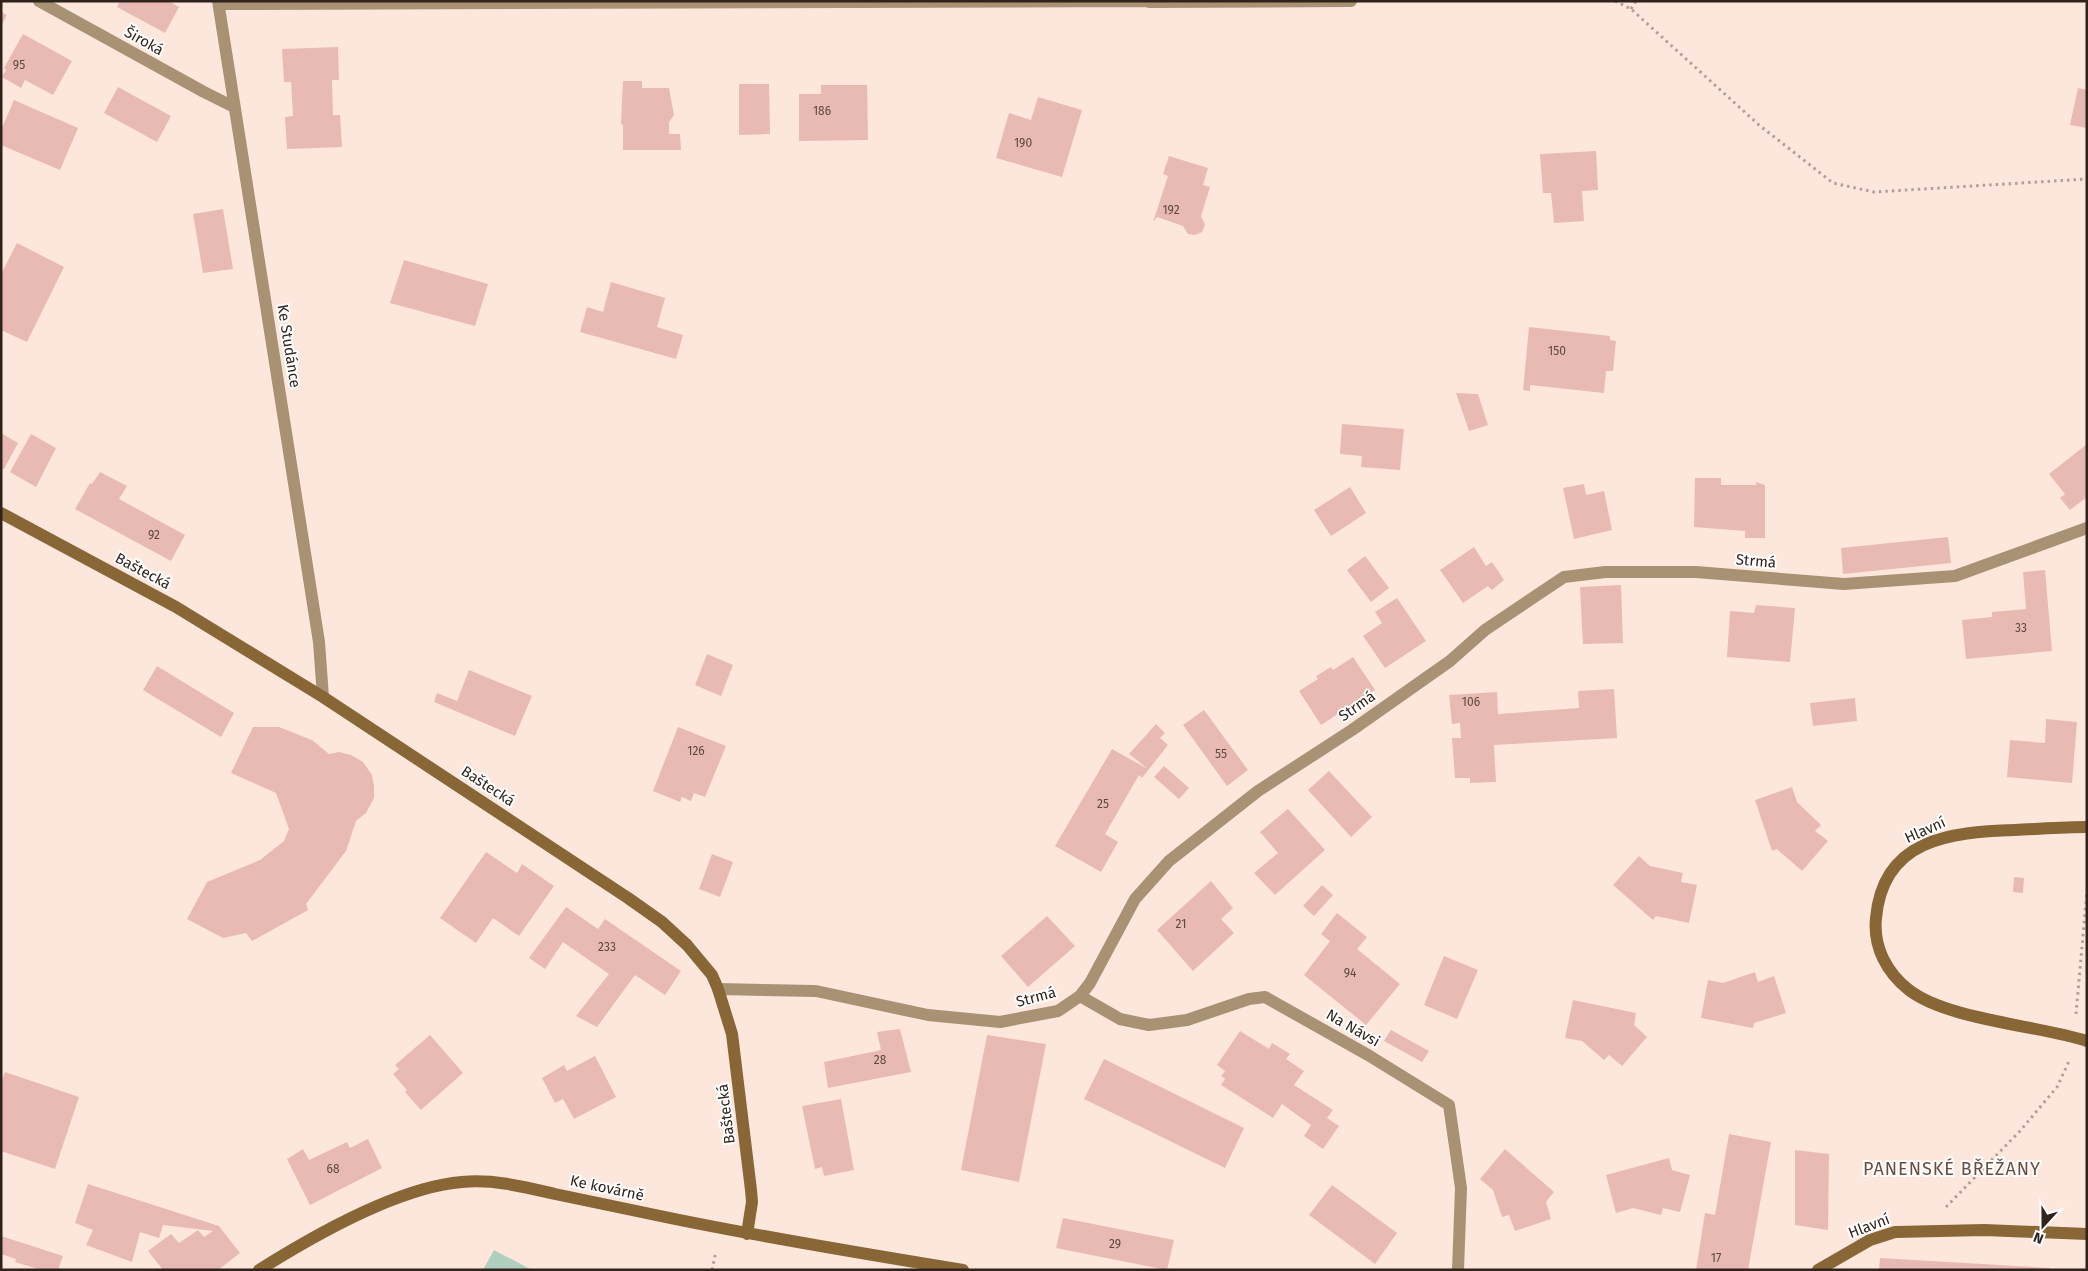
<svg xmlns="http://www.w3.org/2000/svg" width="2088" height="1271" viewBox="0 0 2088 1271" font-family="'Fira Sans',sans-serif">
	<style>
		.green { fill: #afcfbf }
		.building { fill: #e8bab3 }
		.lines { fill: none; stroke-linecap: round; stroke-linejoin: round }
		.path { stroke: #b29f96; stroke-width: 3; stroke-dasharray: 2.5 4; stroke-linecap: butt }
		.street { stroke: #a99273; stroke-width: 12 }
		.secondary { stroke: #886636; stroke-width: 12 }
		.labels { text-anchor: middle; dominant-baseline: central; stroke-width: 4; stroke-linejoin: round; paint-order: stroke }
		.number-label { font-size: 12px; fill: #5e4942 }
		.street-label { font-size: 15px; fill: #30231c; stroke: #fff }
		.quarter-label { font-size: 18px; letter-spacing: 1px; fill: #6b4d3f; stroke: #fff }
	</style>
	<rect width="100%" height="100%" fill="#fde7dd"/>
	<path class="green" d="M494,1250l38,20h-49z"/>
	<path class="building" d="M120,1h49l10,6 -14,26 -48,-26z
		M1,12l6,3 -6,11z
		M23,34l49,27 -19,34 -28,-15 -4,8 -19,-11 4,-7 -2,-2z
		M338,47l1,33h-7l1,35h7l2,32 -55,2 -2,-32 8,-1 -2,-34h-7l-2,-33z
		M623,81h19v7h27l5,27 -5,7v12h11l1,16h-58v-25l-2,-1z
		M739,84h30l1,50 -31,1z
		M821,85h46l1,55 -69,1v-47h22z
		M118,87l53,29 -14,26 -53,-29z
		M2078,88l9,2v38l-17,-3z
		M1038,97l44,13 -20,67 -66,-19 13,-45 22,7z
		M14,100l64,28 -18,42 -59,-25v-15z
		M1596,151l2,39 -16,1 2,30 -30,2 -3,-30h-8l-3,-39z
		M1169,156l39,12 -5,17 7,2 -9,29 4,9 -3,7 -7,3 -7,-1 -5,-8 -26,-9 -4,5 15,-46 -5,-2z
		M223,209l10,60 -30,4 -10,-59z
		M17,243l47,24 -37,75 -26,-12v-56z
		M404,260l84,24 -13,42 -85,-23z
		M611,282l54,16 -8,29 26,8 -7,24 -96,-27 7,-25 16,5z
		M1529,327l81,9v4l6,1 -3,30h-7l-2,22 -74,-8v6l-7,-1z
		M1456,393l22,1 10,31 -19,6z
		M1342,424l62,5 -4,41 -39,-3 1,-11 -22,-2z
		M1,433l17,10 -14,26 -3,-1z
		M31,434l25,14 -20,39 -26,-15z
		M2087,444v53l-17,13 -10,-12 5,-4 -16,-20z
		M100,472l27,14 -8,13 66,36 -14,26 -96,-52 15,-26 2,1z
		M1695,478h26v7h35v-3l9,3v53h-20v-7l-51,-4z
		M1584,484l2,11 18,-4 8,39 -38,9 -11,-51z
		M1350,487l16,26 -35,23 -17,-26z
		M1948,537l3,26 -108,11 -2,-26z
		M1474,547l12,19 6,-4 12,18 -12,10 -4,-4 -25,17 -23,-33z
		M1365,556l24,32 -18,14 -24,-32z
		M2045,570l7,81 -86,8 -4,-39 30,-3v-5l34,-3 -3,-37z
		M1621,585l2,58 -40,1 -3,-57z
		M1397,598l29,43 -41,27 -22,-32 19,-13 -7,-11z
		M1756,605l39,3 -5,54 -63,-5 3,-46 24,2z
		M707,654l26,11 -12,31 -26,-11z
		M1353,657l22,33 -54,35 -22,-34 19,-12 -2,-3 15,-9 2,3z
		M157,666l77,47 -13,24 -78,-47z
		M469,670l63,26 -17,40 -81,-34 3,-9 20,8z
		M1614,689l3,49 -123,7 2,37 -26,1v-5h-15l-3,-40h9l-1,-15 -8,1 -3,-29 48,-3 1,22 81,-6 -1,-17z
		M1855,698l2,23 -44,5 -3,-23z
		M1204,710l44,60 -21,16 -44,-61z
		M2046,719l31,3 -5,61 -65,-6 3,-37 35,3z
		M1156,724l9,9 -5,5 8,7 -26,33 -3,-3 -34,59 13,8 -17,30 -46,-26 57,-97 36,20 -19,-15z
		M253,727h26l33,13 17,14 10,-2 12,3 12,7 9,13 2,11v12l-8,15 -10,8 -10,30 -40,53 2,6 -56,31 -6,-8 -23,5 -36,-19 20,-37 53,-22 24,-19 5,-12 -13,-36 -45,-20z
		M678,727l48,19 -21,51 -11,-4 -3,8 -9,-4 -2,5 -27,-11z
		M1164,766l25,22 -10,11 -25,-22z
		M1329,771l43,46 -21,20 -43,-47z
		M1792,787l5,15 24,23 -6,6 13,10 -26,30 -25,-22 -5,2 -17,-51z
		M1288,809l37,41 -50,45 -21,-22 24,-20 -18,-21z
		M486,852l31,21 5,-9 32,22 -35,50 -26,-18 -17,25 -36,-25z
		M712,854l21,8 -13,35 -21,-8z
		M1639,856l11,10 33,7 -2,9 16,3 -8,38 -33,-7 -3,4 -40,-35z
		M2014,877l10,1 -1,15 -10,-1z
		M1211,881l22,27 -12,11 13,14 -41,38 -36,-41z
		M1322,885l11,10 -19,21 -11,-10z
		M566,907l32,22 7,-10 76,52 -16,24 -30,-20 -38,52 -21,-11 33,-42 -46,-32 -18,27 -16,-11z
		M1337,913l30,24 -10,12 43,35 -34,41 -62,-50 26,-34 -9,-7z
		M1047,916l28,30 -47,41 -27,-31z
		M1444,956l34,14 -21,49 -33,-14z
		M1755,972l3,10 16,-6 12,37 -32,10 -1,5 -52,-10 7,-38 15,3z
		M1573,1000l63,13 -2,12 13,12 -25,29 -13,-11 -5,5 -22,-19 -17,-3z
		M900,1029l11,43 -83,16 -4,-26 57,-12 -4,-18z
		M1391,1030l38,21 -7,11 -38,-21z
		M1240,1031l29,18 3,-6 18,11 -4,5 18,12 -10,14 39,25 -6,8 12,8 -16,23 -19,-13 7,-11 -29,-21 -9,14 -52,-33 4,-6 -4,-3 4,-5 -8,-6z
		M430,1035l33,38 -42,37 -16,-18 2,-2 -14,-16 6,-5 -4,-4z
		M987,1035l59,9 -27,138 -58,-12z
		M595,1056l21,41 -42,22 -11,-20 -8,4 -13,-25 22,-13 3,6z
		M1104,1059l140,69 -19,40 -141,-69z
		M5,1072l74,25 -24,72 -54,-18v-68z
		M841,1099l13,71 -30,6 -2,-9 -7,2 -13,-63z
		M1729,1134l42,8 -23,128h-52l9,-57 10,2z
		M368,1139l14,29 -72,37 -23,-46 16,-10 6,11 38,-18 3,6z
		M1505,1149l49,43 -8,10 5,17 -36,12 -6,-16 -7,2 -9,-27 -13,-11z
		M1795,1150l34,4 -1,76 -33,-5z
		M1669,1158l3,12 18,5 -10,37 -17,-4 -2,7 -28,-7 -17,5 -10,-38z
		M88,1184l131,42 21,27 -22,17h-55l-15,-19 23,-17 8,9 19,-13 6,7 9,-6 -50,-6 -4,13 -19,-6 -8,30 -46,-17 7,-15 -18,-7z
		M1332,1185l65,48 -22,31 -66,-49z
		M1063,1218l111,22 -7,30 -111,-22z
		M1,1236l62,20 -5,14h-17l-26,-8 1,-3 -15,-5z
		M1880,1258l170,10v2h-171z"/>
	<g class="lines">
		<path class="path" d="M1615,1l16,8 128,116 74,58 41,9 213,-13
			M1631,9l5,-8
			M2076,1014l11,-123
			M1946,1207l74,-76 37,-44 13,-28
			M712,1270l4,-19"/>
		<path class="street" d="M39,1l165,91 30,15
			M218,1l101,641 4,55
			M1149,2l202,-1
			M219,4l931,-3
			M718,989l98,2 112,24 72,7 58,-11 22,-15 10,-13 45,-84 34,-38 89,-70 94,-61 98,-69 35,-31 79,-53 41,-5h91l148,12 111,-8 132,-48
			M1080,996l40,23 29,6 38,-5 62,-21 16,-2 103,58 81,50 12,83 -3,82"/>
		<path class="secondary" d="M1,513l175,94 147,90 305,201 34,24 25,23 25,30 6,14 14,45 19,156 1,12 -5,32
			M2087,827c-24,0 -48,2 -72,3 -65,2 -132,9 -139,88 -3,29 11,55 33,72 39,30 128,35 178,51
			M259,1270c54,-34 140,-83 203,-88 32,-3 63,5 93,12 39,8 77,16 115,24 97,20 195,36 293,52
			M1818,1270l52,-30 25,-8 89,-2 103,4"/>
	</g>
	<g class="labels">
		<g class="number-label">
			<text x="19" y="65">95</text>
			<text x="822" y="111">186</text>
			<text x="1023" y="143">190</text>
			<text x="1171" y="210">192</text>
			<text x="1557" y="351">150</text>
			<text x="154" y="535">92</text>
			<text x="2021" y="628">33</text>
			<text x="1471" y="702">106</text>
			<text x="696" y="751">126</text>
			<text x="1221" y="754">55</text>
			<text x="1103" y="804">25</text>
			<text x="1181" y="924">21</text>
			<text x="607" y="947">233</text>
			<text x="1350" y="973">94</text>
			<text x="880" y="1060">28</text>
			<text x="333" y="1169">68</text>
			<text x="1115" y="1244">29</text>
			<text x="1716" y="1258">17</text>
		</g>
		<g class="street-label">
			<text transform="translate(144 41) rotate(29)">Široká</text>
			<text transform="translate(289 346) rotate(81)">Ke Studánce</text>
			<text transform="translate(1756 561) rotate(5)">Strmá</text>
			<text transform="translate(143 571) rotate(28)">Baštecká</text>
			<text transform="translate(1357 706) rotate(-35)">Strmá</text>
			<text transform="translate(488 786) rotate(33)">Baštecká</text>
			<text transform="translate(1925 830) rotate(-24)">Hlavní</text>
			<text transform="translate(1036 997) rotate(-15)">Strmá</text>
			<text transform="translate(1353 1028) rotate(30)">Na Návsi</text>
			<text transform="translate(726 1114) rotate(-97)">Baštecká</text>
			<text transform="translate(607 1188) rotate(12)">Ke kovárně</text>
			<text transform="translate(1869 1226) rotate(-21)">Hlavní</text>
		</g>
		<g class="quarter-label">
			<text x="1952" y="1169">PANENSKÉ BŘEŽANY</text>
		</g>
	</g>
	<rect width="2088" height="1271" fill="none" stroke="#30231c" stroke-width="5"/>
	<g transform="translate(2043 1226) rotate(201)" stroke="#ffffff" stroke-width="4" paint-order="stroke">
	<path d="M0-4L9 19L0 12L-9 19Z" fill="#30231c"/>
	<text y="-8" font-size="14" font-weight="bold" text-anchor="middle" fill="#30231c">N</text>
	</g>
</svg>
